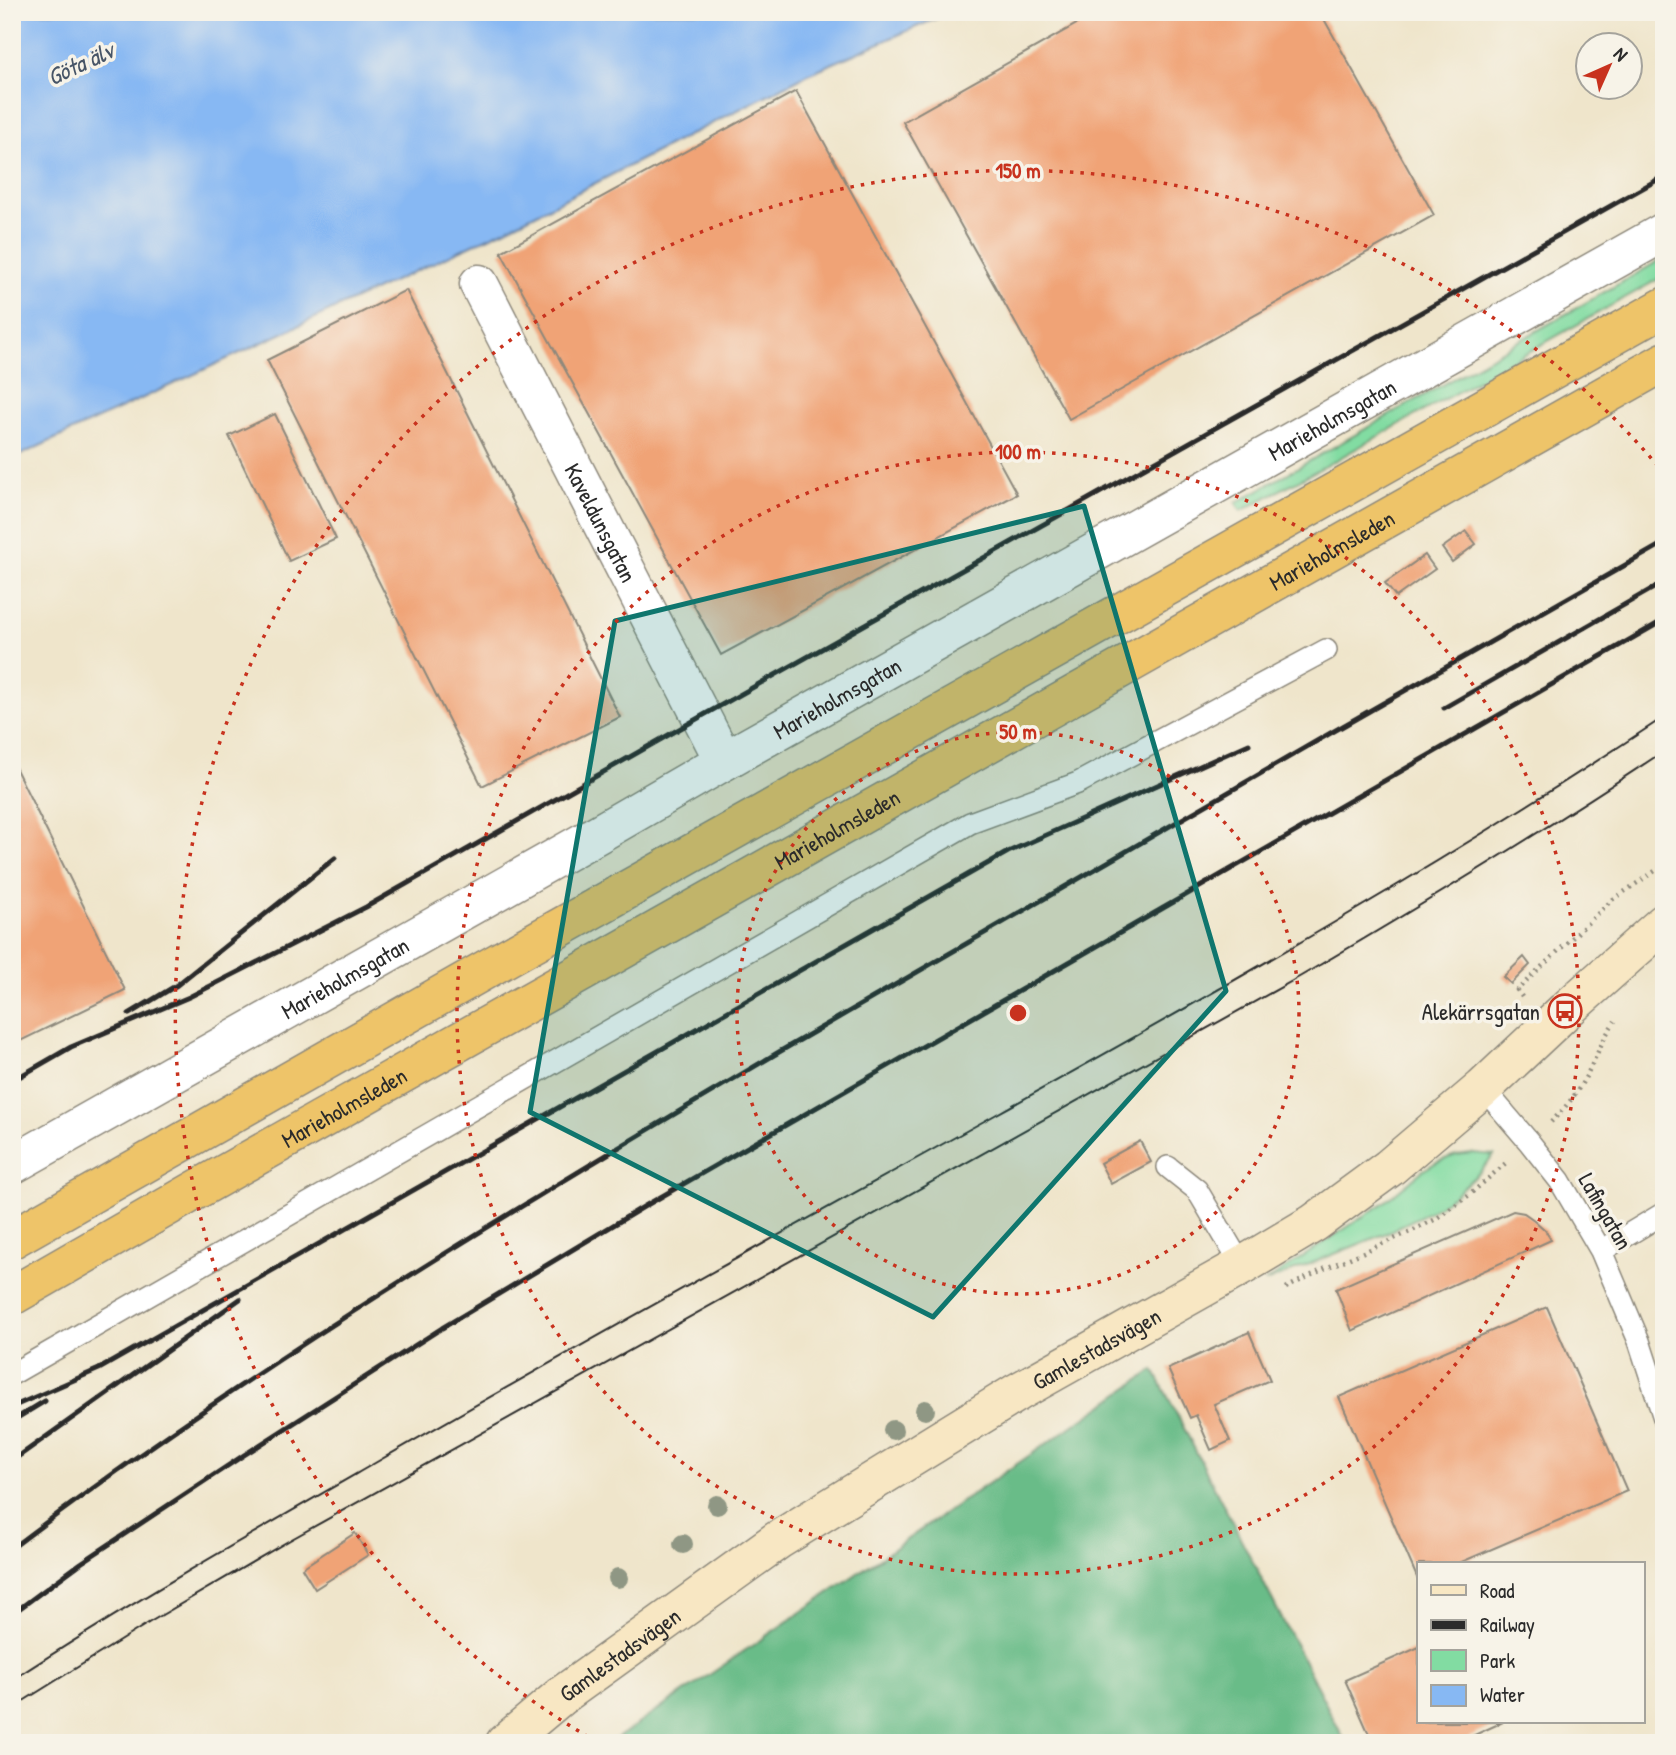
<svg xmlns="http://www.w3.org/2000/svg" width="1676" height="1755" viewBox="0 0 1676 1755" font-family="'Patrick Hand',sans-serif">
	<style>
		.green { fill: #82dca2; stroke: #568466; stroke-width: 2 }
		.forest { fill: #69bc88; stroke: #4a745a; stroke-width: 2 }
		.water { fill: #87b8f3; stroke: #59728f; stroke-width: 2 }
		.building { fill: #f0a376 }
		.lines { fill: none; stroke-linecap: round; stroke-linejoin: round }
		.lane-casing { stroke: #8d887b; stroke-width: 24 }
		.street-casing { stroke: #8d887b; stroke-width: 41 }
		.secondary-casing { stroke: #8d887b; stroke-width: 41 }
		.highway-casing { stroke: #8d887b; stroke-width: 41 }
		.path { stroke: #8d887b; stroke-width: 4.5; stroke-dasharray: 2 5; stroke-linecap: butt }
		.lane { stroke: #fff; stroke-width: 21 }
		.street { stroke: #fff; stroke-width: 38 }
		.secondary { stroke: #f8e7c3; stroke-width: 38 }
		.highway { stroke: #eec469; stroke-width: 38 }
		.tram { stroke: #2b2b2b; stroke-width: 2 }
		.rail { stroke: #2b2b2b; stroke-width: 5 }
		.tree { fill: #8f9784 }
		.marked { fill: #0f766e; fill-opacity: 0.2; stroke: #0f766e; stroke-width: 5; stroke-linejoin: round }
		.ring { fill: none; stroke: #c8321e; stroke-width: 3.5; stroke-dasharray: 3.5 7 }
		.labels { text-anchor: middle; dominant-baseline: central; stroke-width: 7; stroke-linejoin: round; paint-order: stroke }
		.street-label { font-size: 23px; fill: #2b2b2b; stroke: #f7f3e8 }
		.poi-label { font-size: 23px; fill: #2b2b2b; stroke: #f7f3e8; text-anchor: end }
		.water-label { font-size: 24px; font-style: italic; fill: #475567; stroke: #f7f3e8 }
		.centre { fill: #c8321e; stroke: #f7f3e8; stroke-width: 3.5 }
		.ring-label { font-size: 21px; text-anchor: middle; font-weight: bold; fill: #c8321e; stroke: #f7f3e8; stroke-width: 7; stroke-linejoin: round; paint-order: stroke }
	</style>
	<rect width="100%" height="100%" fill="#f7f3e8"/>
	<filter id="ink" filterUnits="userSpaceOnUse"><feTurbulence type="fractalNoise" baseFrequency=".0143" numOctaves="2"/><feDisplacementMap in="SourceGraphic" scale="14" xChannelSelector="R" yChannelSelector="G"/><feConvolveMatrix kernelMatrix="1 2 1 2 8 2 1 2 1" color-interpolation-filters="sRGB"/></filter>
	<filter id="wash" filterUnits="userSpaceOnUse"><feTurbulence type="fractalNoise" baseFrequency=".00686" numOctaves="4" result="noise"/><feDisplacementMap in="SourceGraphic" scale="28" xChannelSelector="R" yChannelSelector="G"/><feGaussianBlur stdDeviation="1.57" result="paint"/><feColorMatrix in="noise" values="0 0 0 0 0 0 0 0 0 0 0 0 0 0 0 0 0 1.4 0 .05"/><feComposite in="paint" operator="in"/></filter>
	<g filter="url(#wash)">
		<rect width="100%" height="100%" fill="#efe5cb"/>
		<path class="green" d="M1664,258v18l-337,189 -86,46 -5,-8z
			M1473,1153l21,2 -13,16 -28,25 -24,16 -45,22 -119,48 117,-78 40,-33 15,-9 19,-7z"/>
		<path class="forest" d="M1154,1370l192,373h-736z"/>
		<path class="water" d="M12,12h939l-143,62 -302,155 -494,230z"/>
		<g id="blocks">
			<path class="building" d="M1098,12h222l114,203 -365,204 -166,-297z
				M796,91l221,403 -296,161 -220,-403z
				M406,290l214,427 -138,69 -215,-426z
				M275,414l61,125 -47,22 -60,-125z
				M1466,531l10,13 -24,18 -10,-14z
				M1425,555l10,14 -39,28 -11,-14z
				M12,761l113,229 -113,55z
				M1524,957l6,8 -19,19 -8,-7z
				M1140,1141l11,21 -40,22 -11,-21z
				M1513,1211l11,2 10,7 11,10 6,10 -199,91 -16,-42z
				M1547,1307l80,184 -170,73h-38v18l-80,-185z
				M1249,1332l21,48 -56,24 16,37 -19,9 -15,-35 -6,3 -22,-49z
				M355,1533l13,22 -53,34 -13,-21z
				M1419,1647v75h84l-46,21h-84l-28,-63z"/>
		</g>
	</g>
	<g filter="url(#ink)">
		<use href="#blocks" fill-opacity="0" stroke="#8d887b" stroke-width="2"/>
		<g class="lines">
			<defs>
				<path id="lane" d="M1483,1088l47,55 30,38 41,70 38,90 25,77
					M1168,1167l29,23 45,76
					M1601,1251l63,-38
					M12,1374l958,-551 108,-40 248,-133"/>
				<g id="street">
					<path id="s1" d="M479,284l245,477"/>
					<path id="s2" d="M12,1165l586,-331 126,-73 940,-529"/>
				</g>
				<g id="secondary">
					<path id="s3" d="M505,1743l56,-47 217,-156 240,-148 224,-126 72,-43 75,-55 94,-80 82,-77 99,-88"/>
				</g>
				<g id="highway">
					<path d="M12,1239l494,-281 1158,-651"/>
					<path id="s4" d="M12,1296l186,-107 1466,-827"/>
				</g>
			</defs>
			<use href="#lane" class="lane-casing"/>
			<use href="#street" class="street-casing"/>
			<use href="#secondary" class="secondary-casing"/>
			<use href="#highway" class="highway-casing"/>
			<path class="path" d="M1522,997l-5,-7 95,-90 52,-35
				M1551,1122c10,-10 20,-21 28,-34 14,-21 21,-46 36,-67
				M1286,1288l38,-19 86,-37 26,-13 32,-23 40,-35"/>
			<use href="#lane" class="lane"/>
			<use href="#street" class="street"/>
			<use href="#secondary" class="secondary"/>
			<use href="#highway" class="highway"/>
			<path class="tram" d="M12,1680c118,-77 241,-147 363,-217 205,-119 413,-233 620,-348 227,-126 453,-254 669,-398
				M12,1708l138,-86 140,-82 1011,-564c123,-72 244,-146 363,-225"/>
			<path class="rail" d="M1444,708l220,-126
				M129,1014l48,-29 158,-127
				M12,1081l59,-34 118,-50 177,-90 336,-191 962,-540
				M12,1407l87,-38 909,-517 241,-108
				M12,1421l33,-20
				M12,1461l228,-162
				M12,1548c243,-184 505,-341 767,-496 294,-172 589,-341 885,-509
				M12,1614l69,-51 163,-108 198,-127 203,-122 1019,-586"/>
		</g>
		<g class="tree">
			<circle cx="925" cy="1410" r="10"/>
			<circle cx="893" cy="1430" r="10"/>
			<circle cx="717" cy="1505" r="10"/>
			<circle cx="683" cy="1544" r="10"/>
			<circle cx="618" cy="1578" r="10"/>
		</g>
	</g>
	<path class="marked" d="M1084,506l142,485 -293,326 -403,-205 85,-491z"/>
	<g class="ring">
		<circle cx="1018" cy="1013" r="281"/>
		<circle cx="1018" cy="1013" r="561"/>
		<path d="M597 1742A842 842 0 1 1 1663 472"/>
	</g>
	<defs>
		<symbol id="bus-ring" viewBox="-11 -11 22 22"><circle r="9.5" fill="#f7f3e8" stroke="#c8321e" stroke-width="1.5"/><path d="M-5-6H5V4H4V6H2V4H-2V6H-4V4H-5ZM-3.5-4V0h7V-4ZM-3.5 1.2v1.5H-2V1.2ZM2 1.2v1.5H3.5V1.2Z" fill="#c8321e"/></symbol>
	</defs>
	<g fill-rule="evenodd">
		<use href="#bus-ring" x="1546" y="992" width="38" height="38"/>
	</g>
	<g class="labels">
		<g class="street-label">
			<text stroke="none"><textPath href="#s2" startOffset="1516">Marieholmsgatan</textPath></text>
			<text stroke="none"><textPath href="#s1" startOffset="268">Kaveldunsgatan</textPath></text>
			<text stroke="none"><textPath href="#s4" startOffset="1516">Marieholmsleden</textPath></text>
			<text stroke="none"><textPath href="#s2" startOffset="948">Marieholmsgatan</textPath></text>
			<text stroke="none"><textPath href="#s4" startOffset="948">Marieholmsleden</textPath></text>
			<text stroke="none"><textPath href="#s2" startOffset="382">Marieholmsgatan</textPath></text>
			<text stroke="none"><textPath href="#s4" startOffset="382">Marieholmsleden</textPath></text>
			<text transform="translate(1606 1211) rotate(60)">Lafingatan</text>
			<text stroke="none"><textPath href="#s3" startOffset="712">Gamlestadsvägen</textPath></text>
			<text stroke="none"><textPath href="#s3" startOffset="145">Gamlestadsvägen</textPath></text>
		</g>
		<g class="poi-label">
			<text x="1540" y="1011">Alekärrsgatan</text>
		</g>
		<g class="water-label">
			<text transform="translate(80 63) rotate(-25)">Göta älv</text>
		</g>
	</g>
	<circle cx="1018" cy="1013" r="10" class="centre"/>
	<g class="ring-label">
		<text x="1018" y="178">150 m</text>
		<text x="1018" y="459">100 m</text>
		<text x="1018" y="739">50 m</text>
	</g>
	<rect width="1676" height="1755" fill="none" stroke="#f7f3e8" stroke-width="42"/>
	<rect x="1417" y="1562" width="228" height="161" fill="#f7f3e8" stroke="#a5a39c" stroke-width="2"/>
	<rect x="1431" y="1585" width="35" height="10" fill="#f8e7c3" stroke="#a5a39c" stroke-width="2"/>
	<text x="1480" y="1598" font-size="21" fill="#2b2b2b">Road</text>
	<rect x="1431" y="1620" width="35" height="10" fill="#2b2b2b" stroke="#a5a39c" stroke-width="2"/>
	<text x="1480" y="1632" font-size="21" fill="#2b2b2b">Railway</text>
	<rect x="1431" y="1650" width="35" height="21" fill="#82dca2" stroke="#a5a39c" stroke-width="2"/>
	<text x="1480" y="1668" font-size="21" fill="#2b2b2b">Park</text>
	<rect x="1431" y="1685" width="35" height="21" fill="#87b8f3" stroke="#a5a39c" stroke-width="2"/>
	<text x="1480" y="1702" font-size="21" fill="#2b2b2b">Water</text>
	<g transform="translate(1609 66) rotate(45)"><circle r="33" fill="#f7f3e8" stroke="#a5a39c" stroke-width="2"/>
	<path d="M0-5L12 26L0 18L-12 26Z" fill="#c8321e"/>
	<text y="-10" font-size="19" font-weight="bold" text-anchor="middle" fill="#2b2b2b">N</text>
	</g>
</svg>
